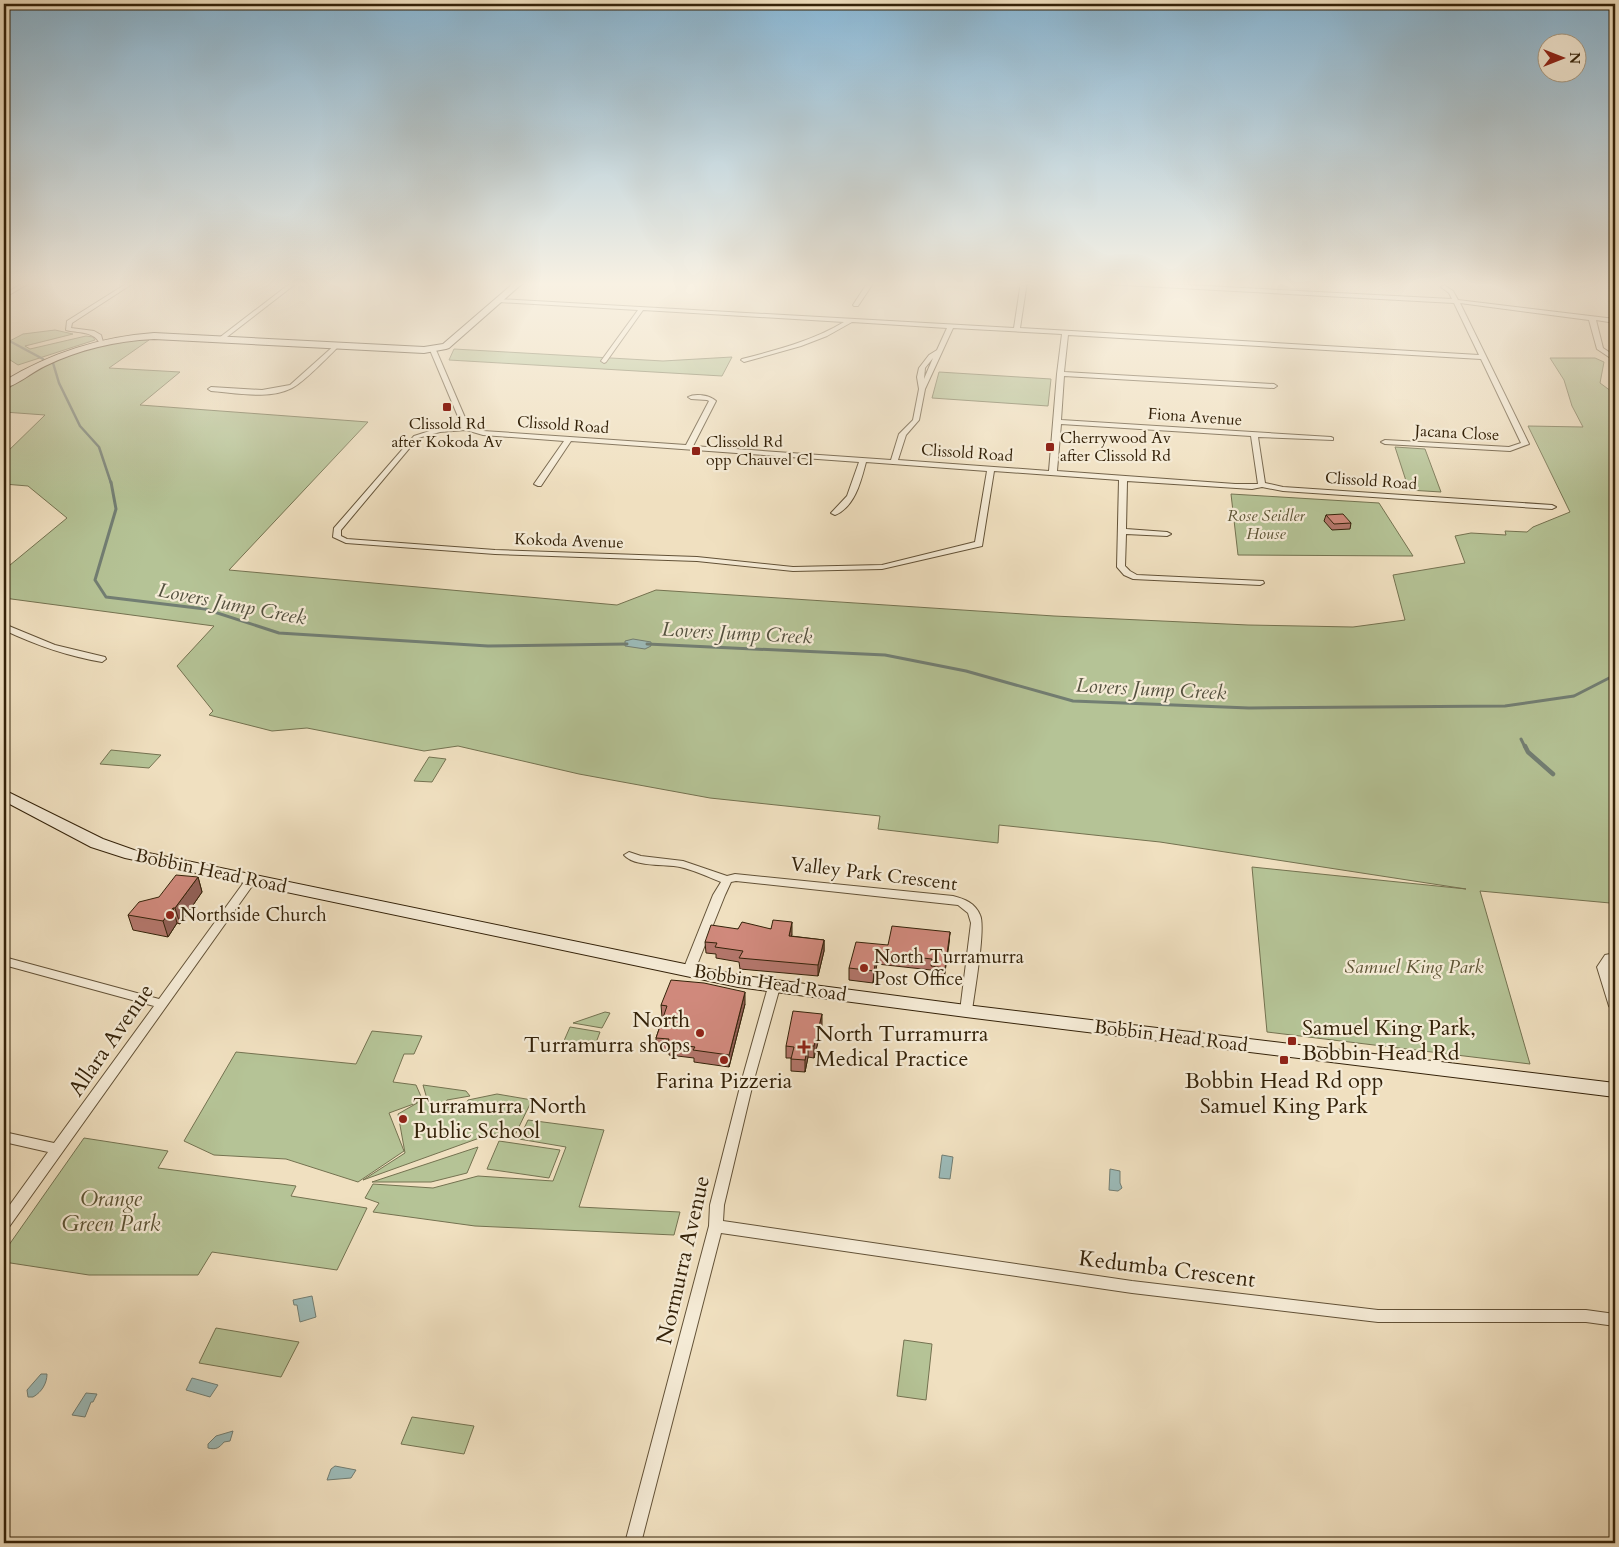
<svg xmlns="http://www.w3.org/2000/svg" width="1619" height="1547" viewBox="0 0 1619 1547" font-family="Cardo,serif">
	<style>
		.green { fill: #b5c396; stroke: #747250 }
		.water { fill: #9cbbb9; stroke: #727e73 }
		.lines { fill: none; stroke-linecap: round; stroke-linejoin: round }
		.stream-far2 { stroke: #727e73; stroke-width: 2.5 }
		.stream-far1 { stroke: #727e73; stroke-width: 3 }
		.stream { stroke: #727e73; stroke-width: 4.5 }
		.minor-casing { stroke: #635237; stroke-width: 2 }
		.secondary-casing { stroke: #342209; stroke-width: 2 }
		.minor { fill: #f5ebd6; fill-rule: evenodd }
		.secondary { fill: #f5ebd6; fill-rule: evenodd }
		.wall { fill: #b3766b; stroke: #342209 }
		.shaded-wall { fill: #926057; stroke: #342209 }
		.building { fill: #d0897c; stroke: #342209 }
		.poi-dot { fill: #8f2418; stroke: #f5ebd6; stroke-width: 2 }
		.labels { text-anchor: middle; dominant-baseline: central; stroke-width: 4.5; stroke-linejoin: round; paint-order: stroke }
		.far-street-label { font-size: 16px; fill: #342209; stroke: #f5ebd6 }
		.far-poi-label { font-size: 16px; fill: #342209; stroke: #f5ebd6; text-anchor: start }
		.far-park-label { font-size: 16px; font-style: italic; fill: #5b5233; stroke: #f5ebd6 }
		.street-label { font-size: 19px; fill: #342209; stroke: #f5ebd6 }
		.poi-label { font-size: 19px; fill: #342209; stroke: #f5ebd6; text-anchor: start }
		.park-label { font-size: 19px; font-style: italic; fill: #5b5233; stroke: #f5ebd6 }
		.water-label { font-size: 20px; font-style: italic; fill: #53503e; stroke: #f5ebd6 }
		.near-poi-label { font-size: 22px; fill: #342209; stroke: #f5ebd6; text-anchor: start }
		.near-street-label { font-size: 22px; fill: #342209; stroke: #f5ebd6 }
		.near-park-label { font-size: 22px; font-style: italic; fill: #5b5233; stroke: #f5ebd6 }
	</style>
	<rect width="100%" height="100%" fill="#f0e0c0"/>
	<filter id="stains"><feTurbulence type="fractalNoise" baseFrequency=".004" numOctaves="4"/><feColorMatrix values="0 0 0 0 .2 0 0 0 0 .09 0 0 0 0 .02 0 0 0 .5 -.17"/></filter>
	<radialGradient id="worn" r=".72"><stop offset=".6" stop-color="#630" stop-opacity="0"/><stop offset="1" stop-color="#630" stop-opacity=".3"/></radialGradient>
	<path class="green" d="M55,330l18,4 -48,12 5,3 56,-13 7,1 2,3 -77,25 -14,-9v-12l19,-10z
		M126,339l23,1 -40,28 71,4 -40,33 228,17 -139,148 388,35 39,-15 398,26 194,9 105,2 52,-7 -12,-45 72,-12 -10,-27 16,-3 35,2 -1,-4 22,1 6,-5 37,-15 -42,-86 55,1 -11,-21 -8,-26 -14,-22h45l9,4 -4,21 15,11v506l-5,3 -130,-12 50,173 -263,-32 -15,-165 214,22 -306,-47 -161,-17 -1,18 -120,-14 2,-13 -170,-18 -131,-24 -121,-28 -34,5 -117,-23 -35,3 -63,-16 4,-4 -36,-45 37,-40 -210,-28v-28l63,-52 -39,-32 -24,-2v-29l41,-40 -41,-3v-20l30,-22 39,-19z
		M454,349l209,12 69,-4 -10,19 -273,-16z
		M939,372l112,7 -3,27 -116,-8z
		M1395,447l30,2 16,43 -32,-2z
		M1231,494l148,9 34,53 -175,-1z
		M111,750l50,5 -12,13 -49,-4z
		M429,757l17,2 -14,23 -18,-1z
		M605,1012l5,1 -8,15 -29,-5z
		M570,1027l30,5 -6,16 -31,-5z
		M372,1031l50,5 -8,18h-10l-11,28 23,3 7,16 4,-2 -4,-14 43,6 4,5 -23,4 -1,8 20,-4 2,-4 29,-6 35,6 -18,37 -28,-4 -6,-4 5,7 -122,44 42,-27 -7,-39 21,-12 -30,11 15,38 -46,31 -72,-23 -72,-4 -30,-14 52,-89 120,12z
		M528,1120l76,10 -25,77 101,5 -6,23 -199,-9 -102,-14 6,-9 -14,-5 8,-14 60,4 45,-12 75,5 13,-34 -47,-8z
		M84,1138l84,13 -10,17 138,18 -5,10 76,12 -30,62 -125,-18 -14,23h-109l-85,-13v-10z
		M499,1141l61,9 -11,28 -62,-9z
		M478,1147l-11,26 -36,9h-59z
		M216,1328l83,14 -18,35 -82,-14z
		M904,1340l28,4 -6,56 -29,-4z
		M412,1417l62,9 -10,28 -63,-10z"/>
	<path class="water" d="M633,639l18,3v4l-6,3 -20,-3v-5z
		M942,1155l11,2 -3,22 -11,-1z
		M1110,1169l10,2v12l2,5 -4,3 -9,-1z
		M312,1296l4,21 -16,5 -3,-17h-3l-1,-5z
		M41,1374h6c0,9 -5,18 -14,23h-5l-1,-7z
		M192,1378l26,7 -8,12 -24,-7z
		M86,1393l11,1 -4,8h-2l-6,15 -13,-2z
		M233,1431l-3,10 -6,1c-5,6 -8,8 -16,6v-4l8,-8z
		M335,1466l21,4 -5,8 -24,2 4,-11z"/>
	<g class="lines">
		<path class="stream-far2" d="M4,338l39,21
			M53,363l6,20 21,43 19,21 12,36"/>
		<path class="stream-far1" d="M111,482l5,27 -21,71 11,17 99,12 74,24 209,13 139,-2
			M647,644l238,11 81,16 107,30 176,7 256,-2 69,-10 41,-21
			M1521,739l4,8"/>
		<path class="stream" d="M1525,746l3,6 25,22"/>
		<defs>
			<path id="minor" d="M25,282h6l-27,16v-4z
				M129,282h6l-63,41 -1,5 23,3 7,4 2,7h-4c-6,-11 -22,-9 -33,-12l1,-9z
				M292,282h6l-75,58h-4v-2z
				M868,282h6l-16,24h-4l-1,-1z
				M1021,282h6l-7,46 459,27 -25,-52 -349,-19 -3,-2h26l324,17 -3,-6 -8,-6 3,-2 9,6 5,9 157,19v4l-19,-3 7,28 12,8v5l-18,-12 -8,-29 -129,-17 69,141 -19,7 -125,-7 -4,-2 4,-2 124,7 12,-4 -40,-84 -413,-24 -4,37 210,12 3,2 -3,2 -210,-12 -3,44 270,17 2,1v2l-75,-3 7,46 18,4 269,18 4,2 -4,2 -269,-18 -21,-4 -10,2 -125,-8 -1,48 41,3 4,2 -4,2 -41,-2 -1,32 5,5 7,4 126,6 1,2 -4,2 -127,-6 -9,-4 -7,-8 2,-87 -125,-9 -12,75 -100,23 -89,2 -96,-10 -202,-7 -149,-11 -13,-6 1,-9 80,-92 25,-8 23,-2 -32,-76 1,-1 5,1 33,77 14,4 203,14 23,-44 -2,-1 -16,-1 -3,-2c7,-4 22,-2 28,4l-23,45 198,14 8,-26 14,-14 6,-31 -2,-12 2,-9 10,-13 8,-5 10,-22 -95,-6 -25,14 -26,10 -57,16 -3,-2 1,-1c35,-9 70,-18 102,-37l-201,-12 -37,52 -2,1 -3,-2 37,-51 -139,-8 -2,-1v-2l517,29zM953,328l109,6 -5,40 -8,97 -151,-11 8,-25 13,-15 6,-31zM933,358l-9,21 1,-11zM1061,424l190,12 7,48h-23l-178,-13zM466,430l17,5 81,6 -30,43 4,2h3l30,-45 288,21 -12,34 -16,17 4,2c20,-8 26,-34 31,-53l121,9 -12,71 -93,23 -89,2 -96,-10 -202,-7 -148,-11 -6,-3v-6l77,-92 22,-6z
				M337,343l3,2 -1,1c-10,10 -36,37 -47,42 -24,12 -55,5 -81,3l-3,-2 3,-2 51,3 28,-5z
				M4,624l51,21 50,12 1,2 -4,3c-35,-6 -66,-17 -98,-32z
				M629,852l12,4 42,5 44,15 8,-2 218,22c12,3 22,7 27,19 6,12 -6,79 -8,96l-2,3 -4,1 -4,-1 -2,-3 11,-88 -3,-10 -10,-8 -222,-24 -5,1 -6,13 -30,75 -2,3h-8l-2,-3 30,-75 8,-13c-13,-5 -27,-12 -41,-15 -15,-3 -46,0 -56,-12z
				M251,876l4,2 1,2 -1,2 -246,345 -5,2v-16l44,-61 -44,-10v-10l50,11 100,-137 -150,-41v-8l155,42 88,-121z
				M1615,953v8h-2l-4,6 6,21v22l-4,-1 -2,-3 -12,-39 8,-12z
				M774,983l4,1 2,3 -27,96 -29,122 -1,16 409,60 246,29h208l29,4v12l-29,-4h-208l-246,-29 -411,-60 -80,310h-16l84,-317 1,-21 31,-122 27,-96 2,-3z"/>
			<path id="secondary" d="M515,282h9l-75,66 -3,1 -22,4 -270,-14c-39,2 -74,10 -109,27 -13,6 -27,19 -41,22v-7c47,-28 95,-44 150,-48l270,14 19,-3z
				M4,790l99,49 31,11 604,125 228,30 649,78v14l-649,-80 -228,-30 -613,-129 -34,-11 -87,-46z"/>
		</defs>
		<use href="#minor" class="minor-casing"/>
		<use href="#secondary" class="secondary-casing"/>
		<use href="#minor" class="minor"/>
		<use href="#secondary" class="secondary"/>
	</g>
	<path class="wall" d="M1326,515l25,8 -1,6 -18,1 -8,-9z
		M198,877l4,15 -22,32 -3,-1 -9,14 -35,-7 -5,-15z
		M738,929h33l21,5 -1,2 33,4v11l-6,25 -78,-7 -1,-7 -23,-4v-4l-10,-1 -1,-11z
		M950,932l-6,47 -14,-1 1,-8 -54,-6 -4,19 -24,-3v-12l39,-23z
		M745,1004l-16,63 -35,-5v-4l-25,-3v-4l-13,-2v-11l7,-21h-1l-1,-12z
		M822,1026l-8,32 -6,-1 -3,15 -14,-1v-13h-5v-12z"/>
	<path class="shaded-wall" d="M198,877l4,15 -22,32 -5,-16z
		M173,908l4,15 -9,14 -5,-16z
		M792,922v12l-3,13v-11z
		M950,932l-1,12 -5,35 1,-11z
		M824,940v11l-6,25v-11z
		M877,953v11l-4,19 1,-12z
		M745,992v12l-16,63v-12z
		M822,1014v12l-8,32v-12z
		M808,1046v11l-3,15v-12z"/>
	<path class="building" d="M1343,514l8,9 -17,1 -8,-9z
		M176,875l22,2 -23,31h-2l-10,13 -35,-6 11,-13 20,-5z
		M773,920l19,2 -3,14 35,4 -6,25 -79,-7 4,-7 -28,-4 2,-4 -12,-1 6,-17 27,4 4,-7 29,7z
		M892,926l58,6 -5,36 -14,-2 1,-7 -55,-6 -3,18 -25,-3 7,-26 32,3z
		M671,980l33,3 41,9 -16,63 -36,-5 2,-3 -27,-4 1,-4 -13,-1 11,-32 -6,-1z
		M793,1011l29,3 -8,32h-6l-3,14 -14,-1 3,-12 -8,-1z"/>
	<linearGradient id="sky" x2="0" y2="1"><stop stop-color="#89b7d5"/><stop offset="0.57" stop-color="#f8f1e3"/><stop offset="1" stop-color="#f8f1e3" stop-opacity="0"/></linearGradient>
	<rect width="1619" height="498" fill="url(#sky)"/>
	<g class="poi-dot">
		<rect x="442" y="402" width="10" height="10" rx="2.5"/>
		<rect x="1045" y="442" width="10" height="10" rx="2.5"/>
		<rect x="691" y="446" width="10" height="10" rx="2.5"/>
		<circle cx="170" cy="915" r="5"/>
		<circle cx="864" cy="968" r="5"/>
		<circle cx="700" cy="1033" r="5"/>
		<rect x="1287" y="1036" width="10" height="10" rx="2.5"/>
		<path d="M801.5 1039.5h5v5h5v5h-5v5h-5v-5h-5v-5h5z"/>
		<circle cx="724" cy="1060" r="5"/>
		<rect x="1279" y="1055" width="10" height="10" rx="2.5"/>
		<circle cx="403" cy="1119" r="5"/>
	</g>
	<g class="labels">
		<g class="far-street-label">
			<text transform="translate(1195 417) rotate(4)">Fiona Avenue</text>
			<text transform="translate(563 425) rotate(4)">Clissold Road</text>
			<text transform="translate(1457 433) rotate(3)">Jacana Close</text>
			<text transform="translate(967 453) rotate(4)">Clissold Road</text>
			<text transform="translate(1371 481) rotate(4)">Clissold Road</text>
			<text transform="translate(569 541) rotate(2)">Kokoda Avenue</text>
		</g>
		<g class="far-poi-label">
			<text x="447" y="424" text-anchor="middle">Clissold Rd<tspan x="447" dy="18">after Kokoda Av</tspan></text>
			<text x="1060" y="438">Cherrywood Av<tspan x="1060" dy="18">after Clissold Rd</tspan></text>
			<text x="706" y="442">Clissold Rd<tspan x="706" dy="18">opp Chauvel Cl</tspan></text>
		</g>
		<g class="far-park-label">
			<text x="1266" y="516">Rose Seidler<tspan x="1266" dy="18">House</tspan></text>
		</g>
		<g class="street-label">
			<text transform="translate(211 871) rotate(12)">Bobbin Head Road</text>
			<text transform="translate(874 874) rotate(7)">Valley Park Crescent</text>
			<text transform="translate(770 983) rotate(9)">Bobbin Head Road</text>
			<text transform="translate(1171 1036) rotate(7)">Bobbin Head Road</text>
		</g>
		<g class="poi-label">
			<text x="180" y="915">Northside Church</text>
			<text x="874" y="957">North Turramurra<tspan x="874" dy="22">Post Office</tspan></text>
		</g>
		<g class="park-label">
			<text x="1414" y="967">Samuel King Park</text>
		</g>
		<g class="water-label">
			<text transform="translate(232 604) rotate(11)">Lovers Jump Creek</text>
			<text transform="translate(737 633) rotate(3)">Lovers Jump Creek</text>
			<text transform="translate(1151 689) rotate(3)">Lovers Jump Creek</text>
		</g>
		<g class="near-poi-label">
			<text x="690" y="1020" text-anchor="end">North<tspan x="690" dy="25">Turramurra shops</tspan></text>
			<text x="1302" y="1028">Samuel King Park,<tspan x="1302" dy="25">Bobbin Head Rd</tspan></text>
			<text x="815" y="1034">North Turramurra<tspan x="815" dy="25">Medical Practice</tspan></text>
			<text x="724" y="1081" text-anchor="middle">Farina Pizzeria</text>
			<text x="1284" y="1081" text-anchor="middle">Bobbin Head Rd opp<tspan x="1284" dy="25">Samuel King Park</tspan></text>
			<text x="413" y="1106">Turramurra North<tspan x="413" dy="25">Public School</tspan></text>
		</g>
		<g class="near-street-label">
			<text transform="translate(111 1040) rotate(-55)">Allara Avenue</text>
			<text transform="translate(683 1260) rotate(-77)">Normurra Avenue</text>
			<text transform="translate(1167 1269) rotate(7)">Kedumba Crescent</text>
		</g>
		<g class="near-park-label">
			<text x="111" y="1199">Orange<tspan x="111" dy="25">Green Park</tspan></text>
		</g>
	</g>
	<rect width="1619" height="1547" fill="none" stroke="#f0e0c0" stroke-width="20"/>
	<rect x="5" y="5" width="1609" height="1537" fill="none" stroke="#342209" stroke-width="2.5"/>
	<rect x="10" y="10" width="1599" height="1527" fill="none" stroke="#342209"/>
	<g transform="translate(1562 58) rotate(90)"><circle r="24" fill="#f5ebd6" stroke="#a89b84"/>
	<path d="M0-4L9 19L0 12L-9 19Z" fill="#8f2418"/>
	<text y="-8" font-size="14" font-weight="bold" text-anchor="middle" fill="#342209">N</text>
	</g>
	<rect width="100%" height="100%" filter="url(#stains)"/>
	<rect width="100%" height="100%" fill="url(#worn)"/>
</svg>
